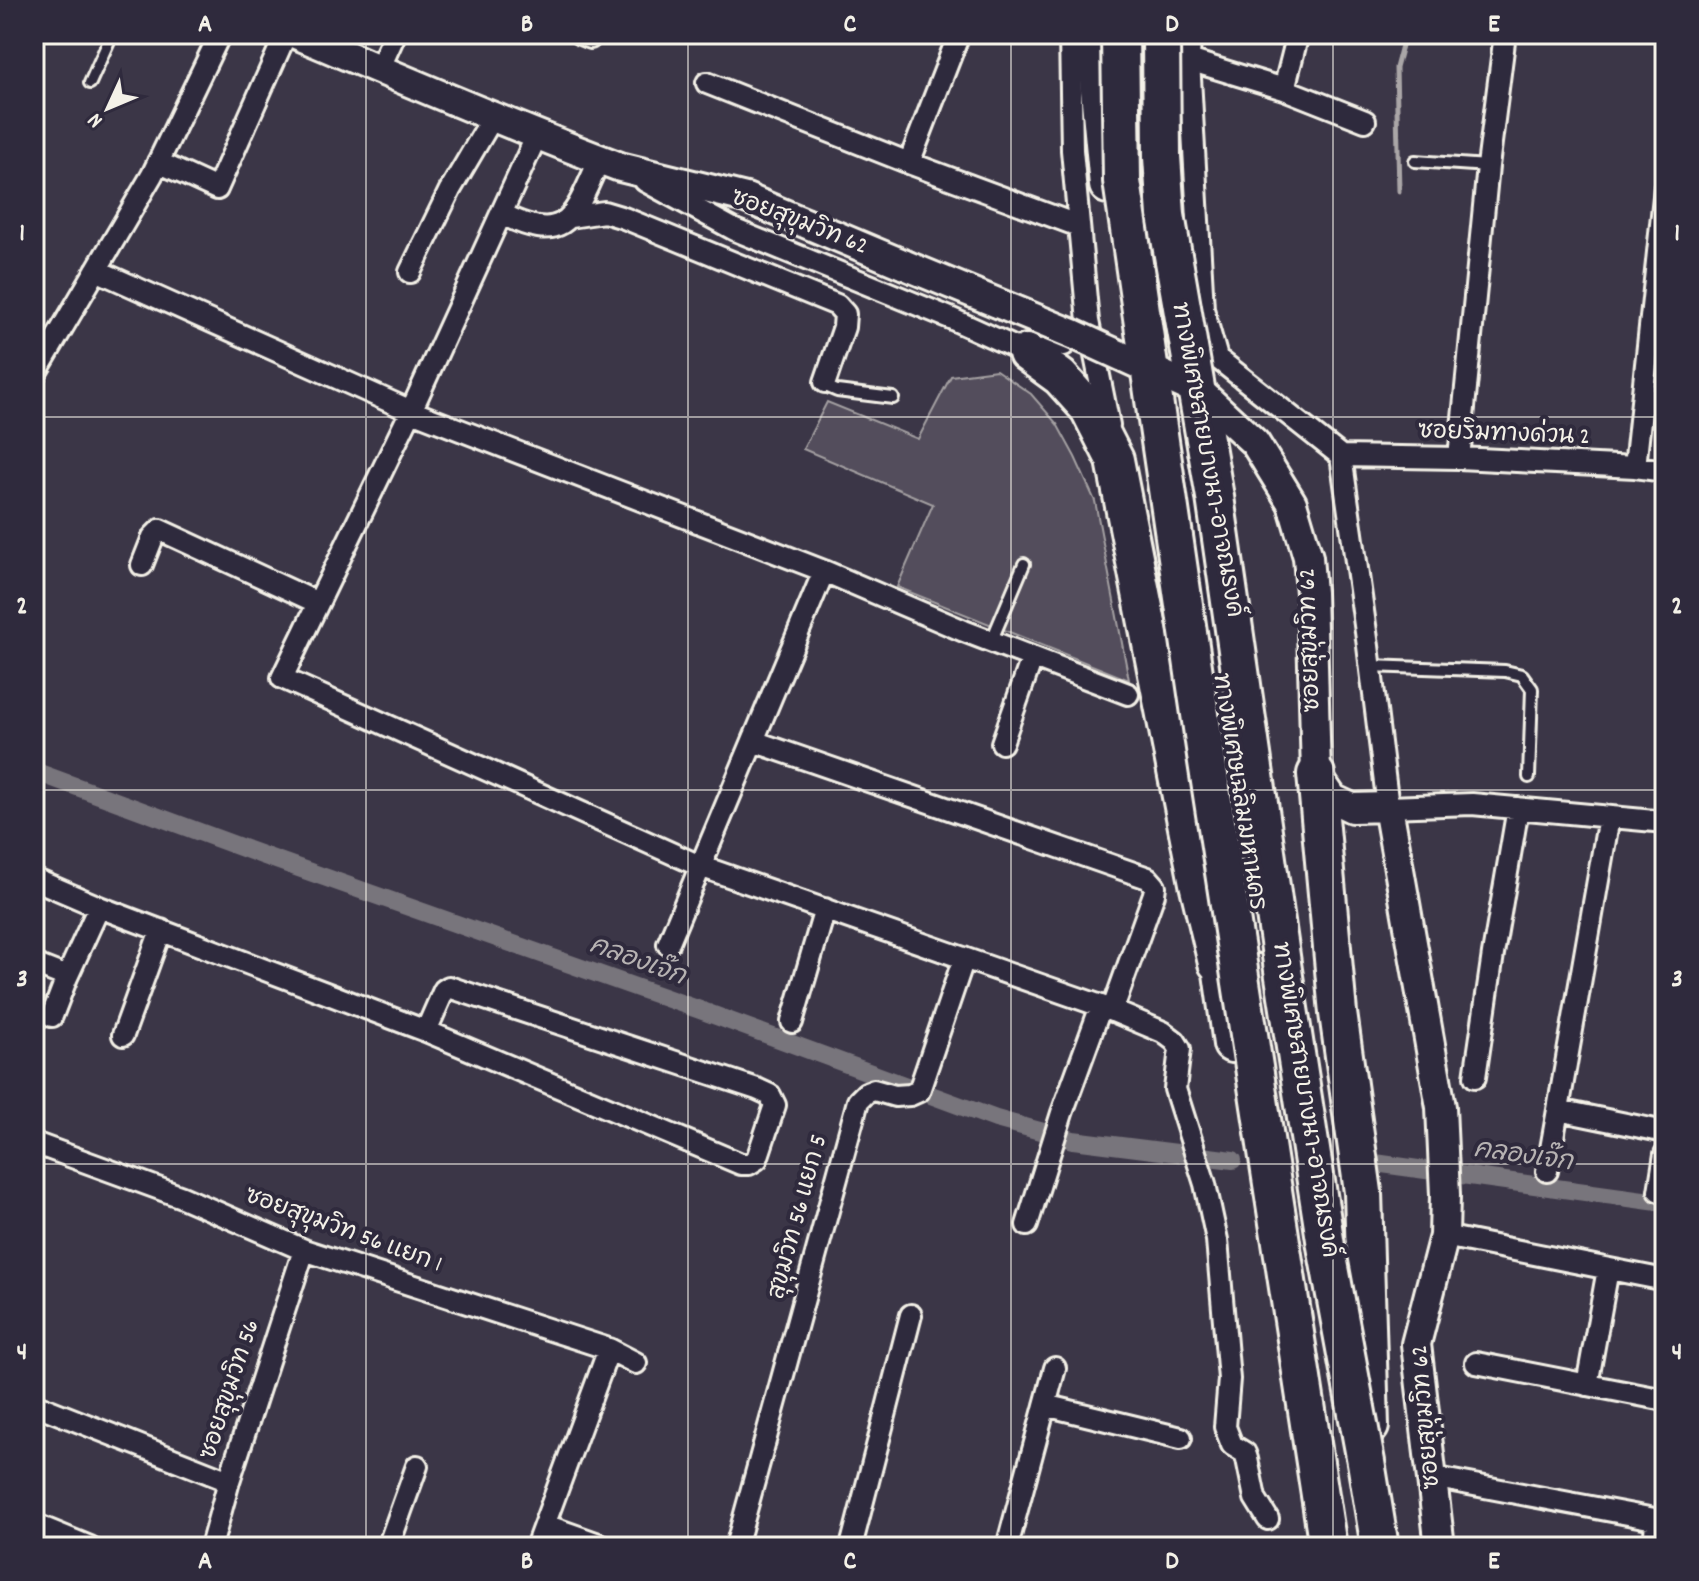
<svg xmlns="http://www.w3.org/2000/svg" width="1699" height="1581" viewBox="0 0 1699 1581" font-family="Dekko,'Playpen Sans Thai',sans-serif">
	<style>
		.green { fill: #534e5c; stroke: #a4a0a2; stroke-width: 2 }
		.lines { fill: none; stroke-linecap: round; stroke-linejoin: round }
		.stream { stroke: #aaa6a7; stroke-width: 5 }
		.canal { stroke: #78747b; stroke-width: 18 }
		.lane-casing { stroke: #f4f1e8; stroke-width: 16 }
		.street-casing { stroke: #f4f1e8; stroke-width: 26 }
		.secondary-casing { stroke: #f4f1e8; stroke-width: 34 }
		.highway-casing { stroke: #f4f1e8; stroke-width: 42 }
		.lane { stroke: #2f2a3d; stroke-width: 10 }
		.street { stroke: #2f2a3d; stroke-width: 20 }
		.secondary { stroke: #2f2a3d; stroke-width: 28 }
		.highway { stroke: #2f2a3d; stroke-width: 36 }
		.secondary-bridge-casing { stroke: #f4f1e8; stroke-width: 34; stroke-linecap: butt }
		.highway-bridge-casing { stroke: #f4f1e8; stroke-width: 42; stroke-linecap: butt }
		.secondary-bridge { stroke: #2f2a3d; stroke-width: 28 }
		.highway-bridge { stroke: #2f2a3d; stroke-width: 36 }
		.grid { fill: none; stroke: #f4f1e8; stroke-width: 2; stroke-opacity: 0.55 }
		.labels { text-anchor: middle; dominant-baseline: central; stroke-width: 8; stroke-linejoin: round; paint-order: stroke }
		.street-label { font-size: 24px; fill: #f4f1e8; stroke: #2f2a3d }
		.water-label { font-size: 26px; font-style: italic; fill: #b6b2b2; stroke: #2f2a3d }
		.neatline { fill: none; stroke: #f4f1e8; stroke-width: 3 }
		.grid-label { font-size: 26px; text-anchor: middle; font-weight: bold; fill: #f4f1e8 }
	</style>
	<rect width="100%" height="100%" fill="#3b3647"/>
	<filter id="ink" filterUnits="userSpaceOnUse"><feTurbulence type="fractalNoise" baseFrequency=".0125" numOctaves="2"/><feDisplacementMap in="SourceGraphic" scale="16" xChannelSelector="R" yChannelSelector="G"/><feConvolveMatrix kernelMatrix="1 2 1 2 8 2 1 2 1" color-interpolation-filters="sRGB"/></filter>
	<g filter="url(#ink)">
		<path class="green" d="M996,370l35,24 26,30 18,33 20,44 34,179 -232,-93 36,-83 -130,-55 24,-47 91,37 33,-63z"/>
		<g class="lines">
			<path class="stream" d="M1399,191l-3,-123 9,-34"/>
			<path class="canal" d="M34,771l228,84 438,155 296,109 77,21 160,20
				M1375,1163l290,40"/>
			<defs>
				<path id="lane" d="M90,83l22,-49
					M1415,161l73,5
					M825,382l5,6 7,3 56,7
					M991,642l33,-78
					M1370,666l135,5 17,4 10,14 -3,88"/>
				<path id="street" d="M580,34l10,4
					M1070,34l2,116 16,171 21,104
					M1190,34l-1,26 14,249 14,49 124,98 27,190 20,161 84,-3 193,18
					M1189,60l95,29 81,32
					M379,69l16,-35
					M707,83l202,80 170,63
					M1284,89l14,-55
					M537,135l-126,276 -129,267 418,188 401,140 62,26 12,9 5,8 -5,40 30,95 12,56 12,139 -4,48 7,18 13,8 2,6 8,39 13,21
					M158,162l59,27 69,-155
					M909,163l50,-129
					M645,181l90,49 215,88 77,35 37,-8 24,-24
					M502,214c67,34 72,0 98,-55
					M570,217l34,-5 20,6 213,87 8,9 -1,13 -19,55
					M96,270l315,141 413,160 140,60 164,63
					M410,272l40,-82 43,-73
					M34,376l118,-201 68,-141
					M1341,456l118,2 176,9 30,4
					M1459,458l29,-292 17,-132
					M1635,467l30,-280
					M142,565l11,-28 7,-7 158,73
					M753,741l395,137 7,8 -1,8 -42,117
					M1002,743l30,-85
					M1609,817l-51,293 107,22
					M34,879l65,28 327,124 315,133h8l8,-5 18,-54 -5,-10 -13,-6 -308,-102 -5,3 -18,41
					M668,944l156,-373
					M34,964l33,13
					M52,1016l15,-39 32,-70
					M792,1022l33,-113
					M123,1035l38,-105
					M1475,1077l18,-123 25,-146
					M34,1143l148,54 122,53 305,99 27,14
					M1547,1171l11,-61
					M1659,1191l6,-37
					M1027,1225l35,-112 39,-107
					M1444,1236l221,44
					M1476,1363l189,37
					M1587,1385l21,-116
					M34,1404l195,77
					M1045,1405l136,33
					M1432,1477l233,44
					M1656,1520l-1,15 3,12
					M34,1524l56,23
					M545,1525l62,22
					M211,1547l18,-66 75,-231
					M388,1547l29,-81
					M536,1547l73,-198
					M736,1547l122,-446 8,-8 8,-3 21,6 15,-1 9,-4 45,-133
					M851,1547l60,-232
					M1007,1547l48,-179"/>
				<path id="secondary" d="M296,34c107,45 214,92 324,133l126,31 159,67
					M1311,593l5,181 17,25 19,9 36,-1 53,300 4,88 -1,41 -28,108 24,203"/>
				<path id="highway" d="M1098,34l-2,24 12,127
					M1137,148v18l124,768
					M1027,353l33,24 29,32 26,51 83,423 19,80
					M1316,774l22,239 25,179 7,234
					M1217,937l15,107"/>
			</defs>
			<use href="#lane" class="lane-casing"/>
			<use href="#street" class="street-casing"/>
			<use href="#secondary" class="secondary-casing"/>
			<use href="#highway" class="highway-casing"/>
			<use href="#lane" class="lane"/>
			<use href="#street" class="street"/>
			<use href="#secondary" class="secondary"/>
			<use href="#highway" class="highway"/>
			<defs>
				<path id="secondary-bridge" d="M905,265l168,69 127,58 55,51 37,60 16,54 3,36"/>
				<path id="highway-bridge" d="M1120,34l2,147 85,581 121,785
					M1161,34l1,123 4,58 49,282 68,473 43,276 40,216 14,85"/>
			</defs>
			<use href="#secondary-bridge" class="secondary-bridge-casing"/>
			<use href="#highway-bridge" class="highway-bridge-casing"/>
			<use href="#secondary-bridge" class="secondary-bridge"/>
			<use href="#highway-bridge" class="highway-bridge"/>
		</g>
	</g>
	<path class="grid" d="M366,34v1513M688,34v1513M1011,34v1513M1333,34v1513M34,417h1631M34,790h1631M34,1164h1631"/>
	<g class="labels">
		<g class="street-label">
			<text transform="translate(799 223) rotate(21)">ซอยสุขุมวิท 62</text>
			<text transform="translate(1504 435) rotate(2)">ซอยริมทางด่วน 2</text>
			<text transform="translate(1206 460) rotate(80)">ทางพิเศษสายบางนา-อาจณรงค์</text>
			<text transform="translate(1311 640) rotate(-92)">ซอยสุขุมวิท 62</text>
			<text transform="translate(1238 792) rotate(81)">ทางพิเศษเฉลิมมหานคร</text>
			<text transform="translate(1304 1100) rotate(81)">ทางพิเศษสายบางนา-อาจณรงค์</text>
			<text transform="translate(799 1217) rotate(-75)">สุขุมวิท 56 แยก 5</text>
			<text transform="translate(343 1231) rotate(20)">ซอยสุขุมวิท 56 แยก 1</text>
			<text transform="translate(231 1390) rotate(-72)">ซอยสุขุมวิท 56</text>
			<text transform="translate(1427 1417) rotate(-95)">ซอยสุขุมวิท 62</text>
		</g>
		<g class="water-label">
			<text transform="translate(637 962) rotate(20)">คลองเจ๊ก</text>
			<text transform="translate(1523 1157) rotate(8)">คลองเจ๊ก</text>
		</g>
	</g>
	<rect width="1699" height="1581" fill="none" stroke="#2f2a3d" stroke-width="88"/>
	<g transform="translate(108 108) rotate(226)" stroke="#2f2a3d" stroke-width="6" paint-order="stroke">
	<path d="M0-6L14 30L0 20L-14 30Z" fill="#f4f1e8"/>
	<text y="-12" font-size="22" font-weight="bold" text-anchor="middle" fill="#f4f1e8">N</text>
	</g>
	<rect x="44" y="44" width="1611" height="1493" class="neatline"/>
	<g class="grid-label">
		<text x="205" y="31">A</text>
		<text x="527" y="31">B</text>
		<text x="850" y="31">C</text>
		<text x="1172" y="31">D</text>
		<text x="1494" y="31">E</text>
		<text x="22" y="240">1</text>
		<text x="1677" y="240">1</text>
		<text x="22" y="613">2</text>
		<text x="1677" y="613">2</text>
		<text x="22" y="986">3</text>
		<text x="1677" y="986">3</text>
		<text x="22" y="1359">4</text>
		<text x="1677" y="1359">4</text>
		<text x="205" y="1568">A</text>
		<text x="527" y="1568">B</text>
		<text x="850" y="1568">C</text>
		<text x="1172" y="1568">D</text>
		<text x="1494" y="1568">E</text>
	</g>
</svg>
